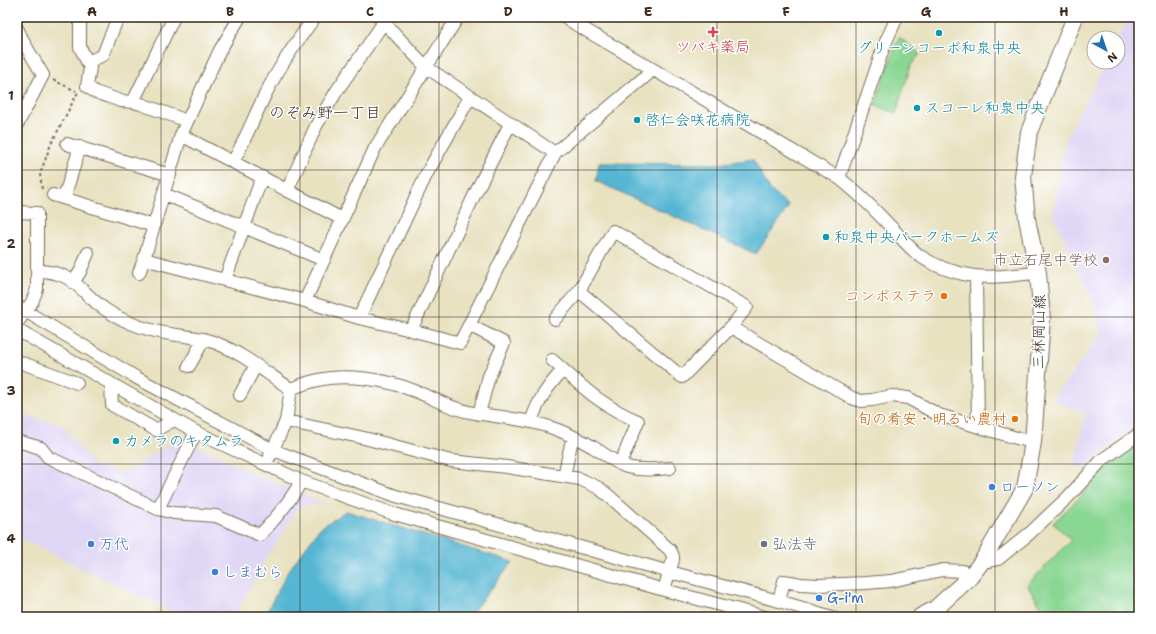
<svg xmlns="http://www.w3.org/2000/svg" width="1156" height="634" viewBox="0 0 1156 634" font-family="'Shantell Sans','Klee One',sans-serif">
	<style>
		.built { fill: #dfd5f5 }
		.green { fill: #8ad693; stroke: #628058 }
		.water { fill: #54b6d3; stroke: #487078 }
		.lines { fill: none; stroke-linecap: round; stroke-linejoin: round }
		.minor-casing { stroke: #786a57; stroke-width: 14 }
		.major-casing { stroke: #786a57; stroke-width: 18 }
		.path { stroke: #786a57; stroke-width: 2; stroke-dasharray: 3 3; stroke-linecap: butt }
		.minor { stroke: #fff; stroke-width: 12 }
		.major { stroke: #fff; stroke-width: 16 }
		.grid { fill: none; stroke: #3b2a1e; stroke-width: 1; stroke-opacity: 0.55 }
		.health-dot { fill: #e0444e; stroke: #fff; stroke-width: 1.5 }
		.culture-dot { fill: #0f9aa8; stroke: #fff; stroke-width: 1.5 }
		.education-dot { fill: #8d6e63; stroke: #fff; stroke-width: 1.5 }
		.food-dot { fill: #e8710a; stroke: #fff; stroke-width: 1.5 }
		.shop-dot { fill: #3f7fe0; stroke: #fff; stroke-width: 1.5 }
		.worship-dot { fill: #6b7280; stroke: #fff; stroke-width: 1.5 }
		.labels { text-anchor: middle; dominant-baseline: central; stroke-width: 3; stroke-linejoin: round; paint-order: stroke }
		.health-label { font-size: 15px; fill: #be3a42; stroke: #fff }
		.culture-label { font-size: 15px; fill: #0d838f; stroke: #fff; text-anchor: start }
		.education-label { font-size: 15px; fill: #785e54; stroke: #fff; text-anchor: end }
		.food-label { font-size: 15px; fill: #c56008; stroke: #fff; text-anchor: end }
		.street-label { font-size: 15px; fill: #3b2a1e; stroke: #fff }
		.shop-label { font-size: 15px; fill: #366cbe; stroke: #fff; text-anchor: start }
		.worship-label { font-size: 15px; fill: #5b616d; stroke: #fff; text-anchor: start }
		.neighbourhood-label { font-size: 16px; fill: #3b2a1e; stroke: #fff }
		.neatline { fill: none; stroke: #3b2a1e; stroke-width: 1.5 }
		.grid-label { font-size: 13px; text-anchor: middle; font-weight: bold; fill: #3b2a1e }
	</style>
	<rect width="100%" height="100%" fill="#fff"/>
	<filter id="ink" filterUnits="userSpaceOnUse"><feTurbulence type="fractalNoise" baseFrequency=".025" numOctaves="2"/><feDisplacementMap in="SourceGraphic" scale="8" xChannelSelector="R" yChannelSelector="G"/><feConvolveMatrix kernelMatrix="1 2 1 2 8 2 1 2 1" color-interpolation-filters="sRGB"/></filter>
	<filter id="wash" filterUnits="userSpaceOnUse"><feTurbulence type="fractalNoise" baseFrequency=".012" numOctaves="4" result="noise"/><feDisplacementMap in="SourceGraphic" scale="16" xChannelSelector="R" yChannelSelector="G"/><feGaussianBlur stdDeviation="0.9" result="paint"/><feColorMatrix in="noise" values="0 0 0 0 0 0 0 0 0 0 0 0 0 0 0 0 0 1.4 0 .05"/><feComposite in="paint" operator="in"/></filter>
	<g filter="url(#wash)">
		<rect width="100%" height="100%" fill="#e8e2c1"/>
		<path class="built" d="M1130,17h9v407l-12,7 -45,39 -8,-7 12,-49 -34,-14 50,-66 -7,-29 -42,-90 12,-74 41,-79h12v-24z
			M17,415l44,9 34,43 11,-1 10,7h8l56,-35 78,38 68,28 -22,2 -7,3 -16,26 -1,4 -12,14 -22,43 -14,21h-25l-6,-2 -30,-4 -154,-74z"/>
		<path class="green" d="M899,37l21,17 -9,11 -15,48 -22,-8z
			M1139,442v175h-94l-5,-12 -13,-20 44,-45 -18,-17 25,-24 29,-32z"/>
		<path class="water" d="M753,159l17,31 19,16 -33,48 -160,-73 3,-18 120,1z
			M346,511l167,51 -45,55h-204l25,-47 31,-42z"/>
	</g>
	<g filter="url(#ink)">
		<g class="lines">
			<defs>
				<path id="minor" d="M80,17v30l10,21 -3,18 8,6 26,9 12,1 8,2 46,17
					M240,17l-20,33 -19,41 -20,44 -37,124 161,42 54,17 52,12 49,13 95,-190 98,-83
					M379,17l47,50 129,86
					M565,17l12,8 262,153c18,14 35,31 51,48 10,10 19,22 30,30 16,11 35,17 54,20 21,3 44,-2 64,-3
					M17,28l7,15 19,32 -26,50
					M88,62l15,-7 15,-38
					M133,102l41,-85
					M181,135l161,84
					M67,144l103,31
					M233,162c12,-22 21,-45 32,-67 14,-28 31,-53 50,-78
					M839,178l45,-132 13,-29
					M287,191l29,-65 20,-34 48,-70
					M164,194l160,66
					M53,195l101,31
					M64,198l16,-51
					M17,212l20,1v76l-5,13 -15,21
					M37,271c38,0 42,21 69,39 21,14 47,22 71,25 14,2 26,3 39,8 28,11 50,30 75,46 7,-3 15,-6 23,-8 31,-8 71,-2 101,10 18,7 35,17 54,21 31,6 58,6 89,18 12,5 24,10 35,17 12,7 22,16 34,20 14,4 29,2 43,1
					M139,273l5,-14
					M976,276l2,150
					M225,280l37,-103
					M74,281l6,-9 8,-19
					M305,301l70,-153 83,-131
					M17,306l120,72 136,72 123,46 274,76 109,29 53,16
					M359,318l68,-145 43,-76
					M555,319l24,-28
					M469,325l35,18 -15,33 -10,38
					M731,327l16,-20 -134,-76 -34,60 103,86 49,-50 121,71 9,3 11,-1 20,-4 16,2 31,17 81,24 13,3
					M17,330l179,102 105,49 90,32 273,77 101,27
					M411,330l63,-134 36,-72
					M552,360c30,26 49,46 86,61l-14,34 -5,8
					M17,361l60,22
					M189,366l15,-27
					M111,384l1,21 44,25 18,-10
					M240,395l16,-30
					M286,421l78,17 87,23 56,6 73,12 19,9 11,9 60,53 3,6v4l-9,30
					M531,422c7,-22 17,-36 32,-52
					M17,441l24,7 7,9 110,52 16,4 42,3 44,19c16,-17 31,-34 41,-54
					M270,456l16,-35 5,-32
					M564,476l7,-32 3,-7
					M158,509l38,-77
					M983,560l6,1 9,-2 32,-26 38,-36 34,-37 37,-26
					M779,601l5,-20 17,3 17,1 48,-2 25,-2 52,-11 20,1 7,6"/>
				<path id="major" d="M920,617l15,-8 35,-32 13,-17 42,-72 8,-46 9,-123 -4,-46 -11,-54 -4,-43 6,-44 46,-115"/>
			</defs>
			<use href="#minor" class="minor-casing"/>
			<use href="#major" class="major-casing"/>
			<path class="path" d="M53,80l23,11
				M42,189l-2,-15 11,-30 27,-52"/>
			<use href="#minor" class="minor"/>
			<use href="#major" class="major"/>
		</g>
	</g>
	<path class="grid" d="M161,17v600M300,17v600M439,17v600M578,17v600M717,17v600M856,17v600M995,17v600M17,170h1122M17,317h1122M17,464h1122"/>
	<path class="health-dot" d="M711 26h4v4h4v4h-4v4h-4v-4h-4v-4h4z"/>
	<g class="culture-dot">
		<circle cx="939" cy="33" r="4"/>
		<circle cx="917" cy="108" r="4"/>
		<circle cx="637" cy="120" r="4"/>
		<circle cx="826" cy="237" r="4"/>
		<circle cx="116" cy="441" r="4"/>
	</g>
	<circle class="education-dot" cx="1106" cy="260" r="4"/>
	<g class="food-dot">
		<circle cx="944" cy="296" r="4"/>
		<circle cx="1015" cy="419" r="4"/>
	</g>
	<g class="shop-dot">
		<circle cx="992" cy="487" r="4"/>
		<circle cx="91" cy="544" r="4"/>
		<circle cx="215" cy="572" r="4"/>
		<circle cx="819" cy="598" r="4"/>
	</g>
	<circle class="worship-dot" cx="764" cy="544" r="4"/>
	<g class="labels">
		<g class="health-label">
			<text x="713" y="47">ツバキ薬局</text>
		</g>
		<g class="culture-label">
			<text x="939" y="48" text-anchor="middle">グリーンコーポ和泉中央</text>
			<text x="925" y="108">スコーレ和泉中央</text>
			<text x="645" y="120">啓仁会咲花病院</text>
			<text x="834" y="237">和泉中央パークホームズ</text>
			<text x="124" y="441">カメラのキタムラ</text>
		</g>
		<g class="education-label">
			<text x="1098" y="260">市立石尾中学校</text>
		</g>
		<g class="food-label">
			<text x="936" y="296">コンポステラ</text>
			<text x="1007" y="419">旬の肴安・明るい農村</text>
		</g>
		<g class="street-label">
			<text transform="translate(1039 332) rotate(-89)">三林岡山線</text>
		</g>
		<g class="shop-label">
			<text x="1000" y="487">ローソン</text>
			<text x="99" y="544">万代</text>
			<text x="223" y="572">しまむら</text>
			<text x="827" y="598">G-i'm</text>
		</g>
		<g class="worship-label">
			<text x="772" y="544">弘法寺</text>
		</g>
		<g class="neighbourhood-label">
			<text x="325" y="112">のぞみ野一丁目</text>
		</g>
	</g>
	<rect width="1156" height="634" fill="none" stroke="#fff" stroke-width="44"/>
	<g transform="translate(1106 50) rotate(140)"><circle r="19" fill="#ffffff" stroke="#b1aaa5"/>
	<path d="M0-3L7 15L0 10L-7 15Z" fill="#1f6fb2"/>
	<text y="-6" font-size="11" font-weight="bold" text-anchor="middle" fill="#3b2a1e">N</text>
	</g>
	<rect x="22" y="22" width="1112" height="590" class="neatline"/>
	<g class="grid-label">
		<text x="92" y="16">A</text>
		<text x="230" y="16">B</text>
		<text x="370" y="16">C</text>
		<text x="508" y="16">D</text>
		<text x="648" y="16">E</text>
		<text x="786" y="16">F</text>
		<text x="926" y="16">G</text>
		<text x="1064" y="16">H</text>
		<text x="11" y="100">1</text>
		<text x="11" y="248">2</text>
		<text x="11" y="395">3</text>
		<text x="11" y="543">4</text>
	</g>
</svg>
